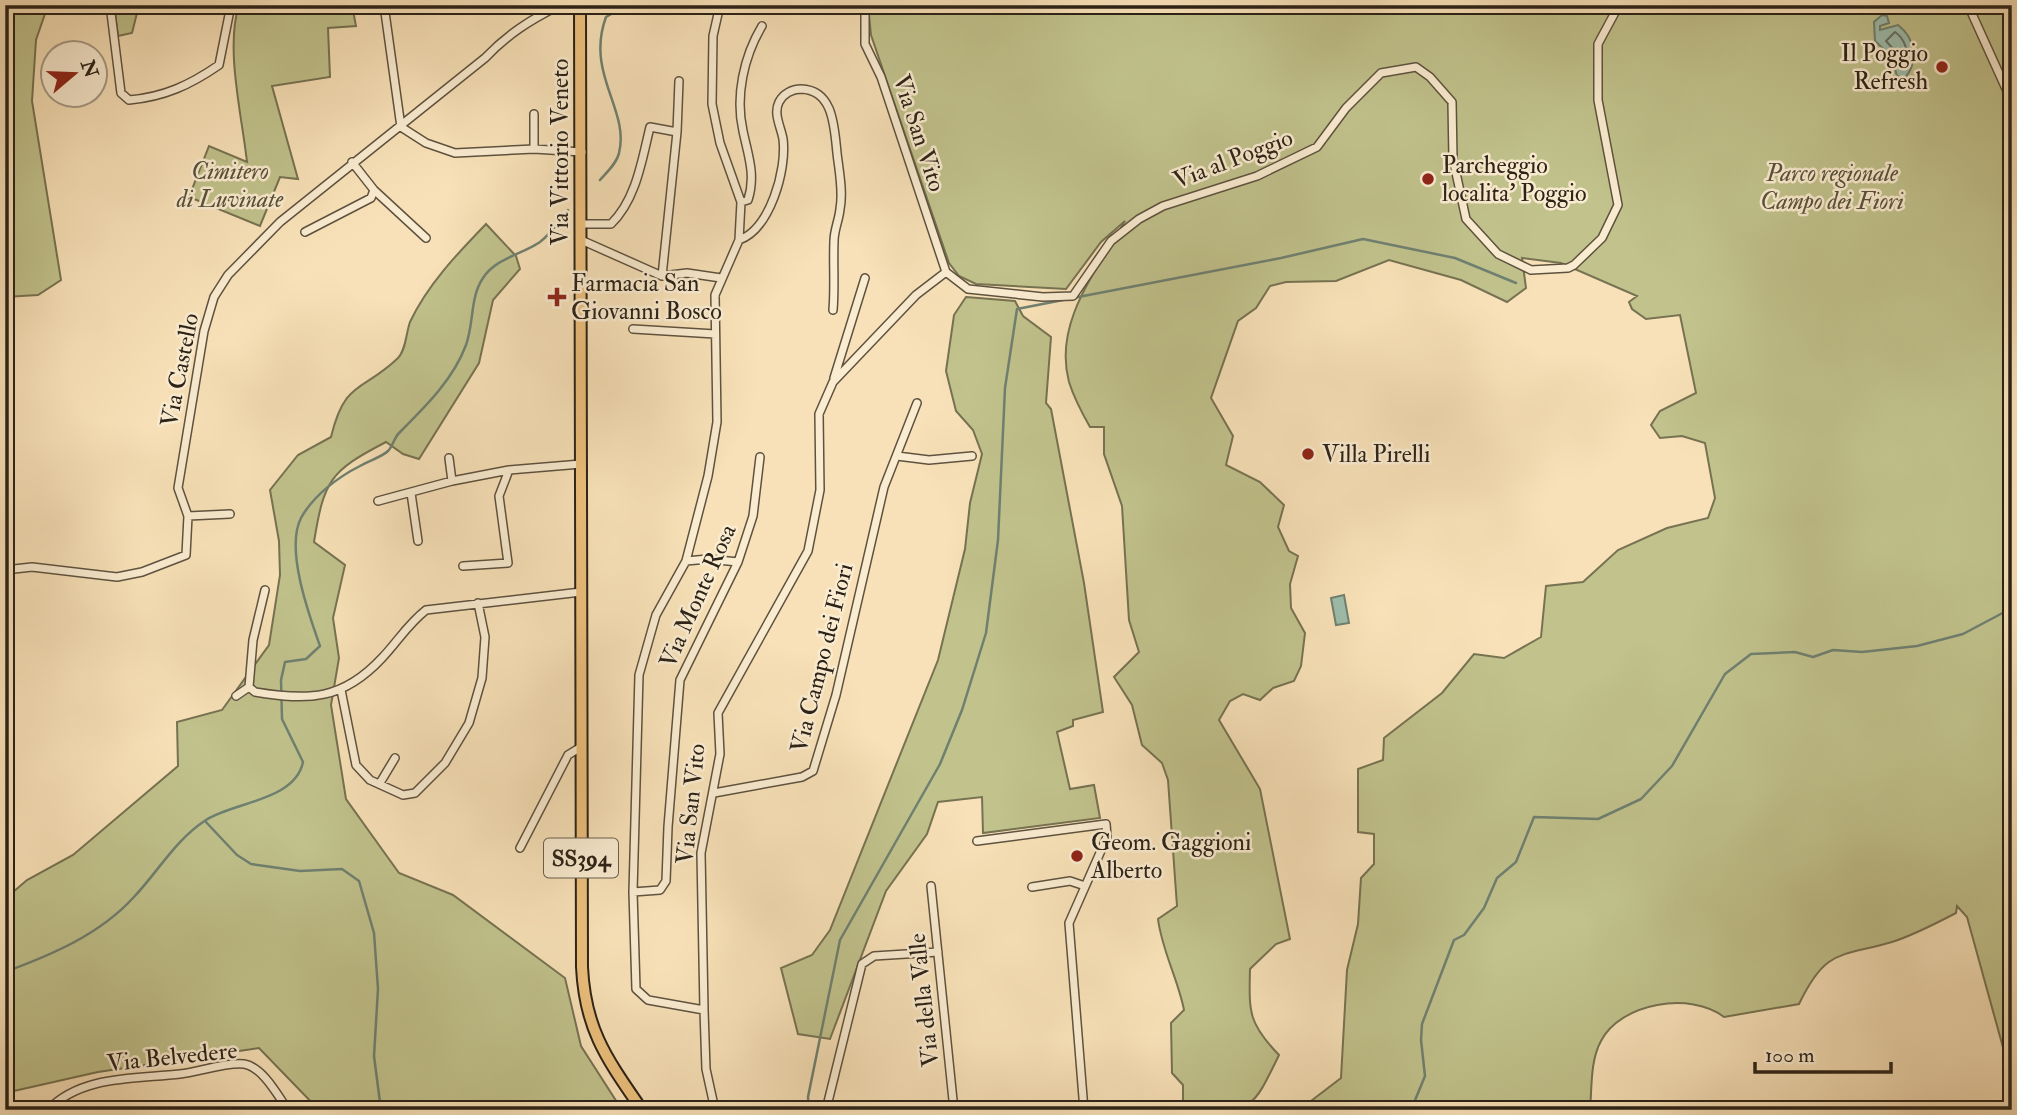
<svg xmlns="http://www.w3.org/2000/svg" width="2017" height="1115" viewBox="0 0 2017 1115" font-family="'IM FELL Double Pica',serif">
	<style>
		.green { fill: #c1c28c; stroke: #767252; stroke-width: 2 }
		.water { fill: #9dbead; stroke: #6f8071; stroke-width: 2 }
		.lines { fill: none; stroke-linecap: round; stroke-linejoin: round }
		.shore { stroke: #647062; stroke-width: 2 }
		.stream { stroke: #6f8071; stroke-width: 2.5 }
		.street-casing { stroke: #5e523f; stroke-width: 10 }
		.primary-casing { stroke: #2b2217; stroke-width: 14 }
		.street { stroke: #faecd1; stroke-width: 7 }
		.primary { stroke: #ecc07c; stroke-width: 10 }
		.poi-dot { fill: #8f2418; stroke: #faecd1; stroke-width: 2.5 }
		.labels { text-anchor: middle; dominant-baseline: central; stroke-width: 5; stroke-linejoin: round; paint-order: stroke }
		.shield { fill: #faecd1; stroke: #695f4f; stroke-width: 2 }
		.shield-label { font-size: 23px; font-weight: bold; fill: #2b2217 }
		.poi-label { font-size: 24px; fill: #2b2217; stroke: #faecd1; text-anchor: start }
		.street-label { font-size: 24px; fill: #2b2217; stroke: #faecd1 }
		.park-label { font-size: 24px; font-style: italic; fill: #58523a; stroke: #faecd1 }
	</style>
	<rect width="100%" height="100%" fill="#f8e1b8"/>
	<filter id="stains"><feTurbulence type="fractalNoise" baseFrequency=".00286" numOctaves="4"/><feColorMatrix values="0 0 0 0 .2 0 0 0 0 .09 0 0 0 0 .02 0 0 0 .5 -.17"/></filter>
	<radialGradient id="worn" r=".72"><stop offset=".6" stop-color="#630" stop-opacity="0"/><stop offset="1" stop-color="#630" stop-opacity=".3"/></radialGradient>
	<path class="green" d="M5,5h43l-12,35 -4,61 29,179 -23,15 -33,2z
		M114,5h25l-7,28 -14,3z
		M239,5h113l4,21 -28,2 2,49 -58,9 26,93 -18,-2 -20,49 -71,-29 20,-51 38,16c-5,-46 -22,-114 -8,-157z
		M868,5h1144v1075l-45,-163 -10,-11 -1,7c-21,11 -42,22 -64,29 -52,15 -66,6 -93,62l-75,13c-33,-26 -104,-14 -123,24 -11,20 -9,47 -11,69h-284l1,-6 34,-26 6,-108 11,-46 3,-46 13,-14v-30l-16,-2v-63l25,-9 1,-22 58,-45 32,-39 30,4 37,-21 5,-51 37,-4 35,-32 49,-22 41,-10 7,-20 -10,-55 -23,-7 -22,2 -9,-13 9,-14 36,-18 -16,-78 -34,4 -14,-10 -3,-7 8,-6 -76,-33 -39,-5 4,30 -19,14 -46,-22 -72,-20 -53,21 -50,1 -16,4 -14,22 -18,13 -27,77 22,38 -7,29 34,17 24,23 -6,22 11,24 9,5 -8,28 1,24 14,25 -4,33 -7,15 -21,7 -13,12 -17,-6 -13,7 -11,19 41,69 30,150 -14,5 -26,25c-1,43 -2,54 29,86 -29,60 -26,55 -96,55v-25l-11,-12 -1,-50 13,-13c-6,-31 -22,-59 -26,-91l19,-13 -9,-126 -6,-17 -20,-18 -10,-40 -18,-28 25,-25 -10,-32 -7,-114 -18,-52v-27h-14c-8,-14 -16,-29 -21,-45 -16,-60 28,-111 56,-161l-24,21 -35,47 -90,-5 -17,-8 -10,-13 -78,-228z
		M486,224l30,32 4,13 -27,31 -14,63 -60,96 -16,-5 -17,-12c-56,29 -62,38 -72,100l31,23 -12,53 6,40 -8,47 15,94 53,74 54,22 112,83 16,68 41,64h-303l-60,-62 -161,24 -93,21v-194l22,-19 46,-25 105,-89 -1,-44 45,-12 47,-65 11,-70 -1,-34 -9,-51 28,-35 33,-18c14,-58 32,-45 67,-79 8,-8 8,-25 12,-36 17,-37 48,-69 76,-98z
		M966,297l49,4 8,15 28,21 -5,66 5,6 33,174 19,129 -30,8v6l-16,6 13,57 24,-4 6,33 -117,15 -1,-36 -44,5 -11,32 -41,57 -56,148 -32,-5 -17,-66 31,-13 18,-25 108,-270 27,-111 5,-46 12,-49 -9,-24 -17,-19 -10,-40 8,-56z"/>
	<path class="water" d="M1882,15l5,1 2,7 -9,3v4l18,-5c17,13 21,36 7,53l-8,-2 -6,-20 -16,-15 -1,-19z
		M1344,595l5,28 -13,2 -5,-27z"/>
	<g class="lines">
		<path class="shore" d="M1895,32c9,6 15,20 9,29l-18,-20z"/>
		<path class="stream" d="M600,180c7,-8 17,-17 19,-27 11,-43 -34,-79 -13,-136l21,-12
			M1073,298l208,-40 82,-19 92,19 61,25
			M205,821l32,34 14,9 49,7 42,-2 17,12 15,52 4,56 -4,67 7,54
			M5,972c46,-17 94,-37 128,-74 25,-26 42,-58 73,-78 27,-18 89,-19 97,-58l-21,-43 -1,-39 4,-18 21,-3 14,-13c-11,-31 -35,-97 -19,-128 12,-22 37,-41 59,-52 8,-5 22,-9 28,-15 5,-5 6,-13 11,-18 26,-26 54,-53 67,-88 8,-22 4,-48 17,-67 13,-20 38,-23 57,-36 11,-8 20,-22 28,-32
			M809,1110l-1,-13 32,-157 100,-176 22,-54 24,-77 12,-93 7,-152 12,-79 46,-9
			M1411,1110l14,-34 -4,-36 1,-16 32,-84 10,-5 20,-27 13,-30 19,-16 18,-45 64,2 43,-20 31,-33 53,-92 26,-20 44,-2 18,5 20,-7 29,2 55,-6 46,-12 49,-26"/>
		<defs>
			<path id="street" d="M110,5l11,88 8,7c35,-3 61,-15 90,-35l12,-60
				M384,5l17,122 25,16 29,10 79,-4 48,3
				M865,5v39l16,33 65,195
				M1968,5l44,97
				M534,114v35
				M352,162l22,28 52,48
				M741,202l7,-2c8,-25 0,-45 -5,-69 -8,-35 1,-75 19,-105
				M582,224h29c25,-24 31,-64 39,-97l27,5 2,-51
				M305,232l66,-34 3,-8
				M581,240l81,36 25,-3 34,5
				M739,240c31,-11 48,-70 44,-101 -2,-12 -10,-25 -4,-37 4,-8 13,-13 22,-13 36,1 33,46 37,72 2,15 5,33 2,48 -1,11 -6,21 -6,32 -1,23 1,46 -1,69
				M662,276l15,-144
				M633,329l82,5
				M834,378l31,-100
				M897,456l32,4 43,-4
				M449,458l3,23
				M411,493l7,48
				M378,501l74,-20 57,-11
				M188,516l42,-2
				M686,561l22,-2 30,3
				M463,566l45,-3 -9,-67 10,-26 72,-6
				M5,570l27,-3 85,10 25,-5 44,-17 2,-39 -10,-28 26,-157 10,-34 14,-22 52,-53 205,-164c23,-24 45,-38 75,-53
				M265,590l-12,50 -4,47 6,5c54,9 88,8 127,-34 16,-17 26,-34 44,-48l155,-18
				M341,690l15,75 14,15 33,15 12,-2 30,-30 24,-40 13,-45 3,-41 -7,-34
				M236,696l13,-9
				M380,783l15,-25
				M714,793l88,-16 11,-6 23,-76 48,-208 33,-84
				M977,841l129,-17 1,13 -38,86 15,187
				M520,848l48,-93 13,-8
				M931,886l23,224
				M1032,887l38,-6 15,5
				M633,892l27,-2 6,-9 2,-54 12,-147 58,-118 15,-46 7,-59
				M704,1010l-3,-157 19,-99 -2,-41 90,-162 12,-61 -1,-76 14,-32 83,-87 30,-23 22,17 75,8 30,-1 38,-55 28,-22 24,-13 94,-30 60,-29 29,-39 35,-35 35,-6 14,10 22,25 1,57 13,60 32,35 33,16 37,-2 6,-3 28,-27 16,-33 -20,-105v-56l21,-39
				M1046,1107v3
				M48,1110c33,-35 88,-31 132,-36 20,-2 45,-12 64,-10 19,3 34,32 44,46
				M715,1110l-9,-41 -2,-59 -56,-10 -12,-11 -3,-97 6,-217 17,-60 30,-54 22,-85 9,-54 -2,-127 24,-55 2,-38 -21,-59 -8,-39 1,-68 7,-31
				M826,1110l36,-146 12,-8 64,-4"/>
			<path id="primary" d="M580,5l2,962c3,63 25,92 60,143"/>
		</defs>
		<use href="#street" class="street-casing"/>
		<use href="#primary" class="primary-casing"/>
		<use href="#street" class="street"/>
		<use href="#primary" class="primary"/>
	</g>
	<g class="poi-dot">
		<circle cx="1942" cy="67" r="7"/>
		<circle cx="1428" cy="179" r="7"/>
		<path d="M553.5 286.5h7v7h7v7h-7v7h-7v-7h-7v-7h7z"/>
		<circle cx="1308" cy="454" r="7"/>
		<circle cx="1077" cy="856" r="7"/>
	</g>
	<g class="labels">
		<rect class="shield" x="544" y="838.5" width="74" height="39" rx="5"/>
		<g class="shield-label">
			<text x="581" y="858">SS394</text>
		</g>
		<g class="poi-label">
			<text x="1928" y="53" text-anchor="end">Il Poggio<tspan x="1928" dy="28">Refresh</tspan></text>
			<text x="1442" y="165">Parcheggio<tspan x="1442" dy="28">localita' Poggio</tspan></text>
			<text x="571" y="283">Farmacia San<tspan x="571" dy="28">Giovanni Bosco</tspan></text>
			<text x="1322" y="454">Villa Pirelli</text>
			<text x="1091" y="842">Geom. Gaggioni<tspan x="1091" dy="28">Alberto</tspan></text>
		</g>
		<g class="street-label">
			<text transform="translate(919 133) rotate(72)">Via San Vito</text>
			<text transform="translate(560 152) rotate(-90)">Via Vittorio Veneto</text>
			<text transform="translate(1233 159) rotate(-21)">Via al Poggio</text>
			<text transform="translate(180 370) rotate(-79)">Via Castello</text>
			<text transform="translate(698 596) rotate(-66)">Via Monte Rosa</text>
			<text transform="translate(822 658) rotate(-76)">Via Campo dei Fiori</text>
			<text transform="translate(691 804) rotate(-84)">Via San Vito</text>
			<text transform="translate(924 1000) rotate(-96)">Via della Valle</text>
			<text transform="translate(172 1057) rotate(-6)">Via Belvedere</text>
		</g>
		<g class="park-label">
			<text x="230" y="171">Cimitero<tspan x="230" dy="28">di Luvinate</tspan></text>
			<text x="1832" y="173">Parco regionale<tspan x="1832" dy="28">Campo dei Fiori</tspan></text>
		</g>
	</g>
	<rect width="2017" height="1115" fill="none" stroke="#f8e1b8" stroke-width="28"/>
	<rect x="7" y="7" width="2003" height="1101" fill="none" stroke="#2b2217" stroke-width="3.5"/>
	<rect x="14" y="14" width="1989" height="1087" fill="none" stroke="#2b2217" stroke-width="2"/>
	<g transform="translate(74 74) rotate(71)"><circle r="33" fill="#faecd1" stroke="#a79b87" stroke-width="2"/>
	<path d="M0-5L12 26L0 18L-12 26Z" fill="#8f2418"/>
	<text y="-10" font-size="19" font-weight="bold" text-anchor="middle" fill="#2b2217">N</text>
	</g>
	<path d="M1755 1062v10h136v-10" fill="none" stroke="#2b2217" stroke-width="3.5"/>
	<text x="1765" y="1062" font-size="21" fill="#2b2217" stroke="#faecd1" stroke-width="5" paint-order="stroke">100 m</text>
	<rect width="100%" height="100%" filter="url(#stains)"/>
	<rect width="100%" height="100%" fill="url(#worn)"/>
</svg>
